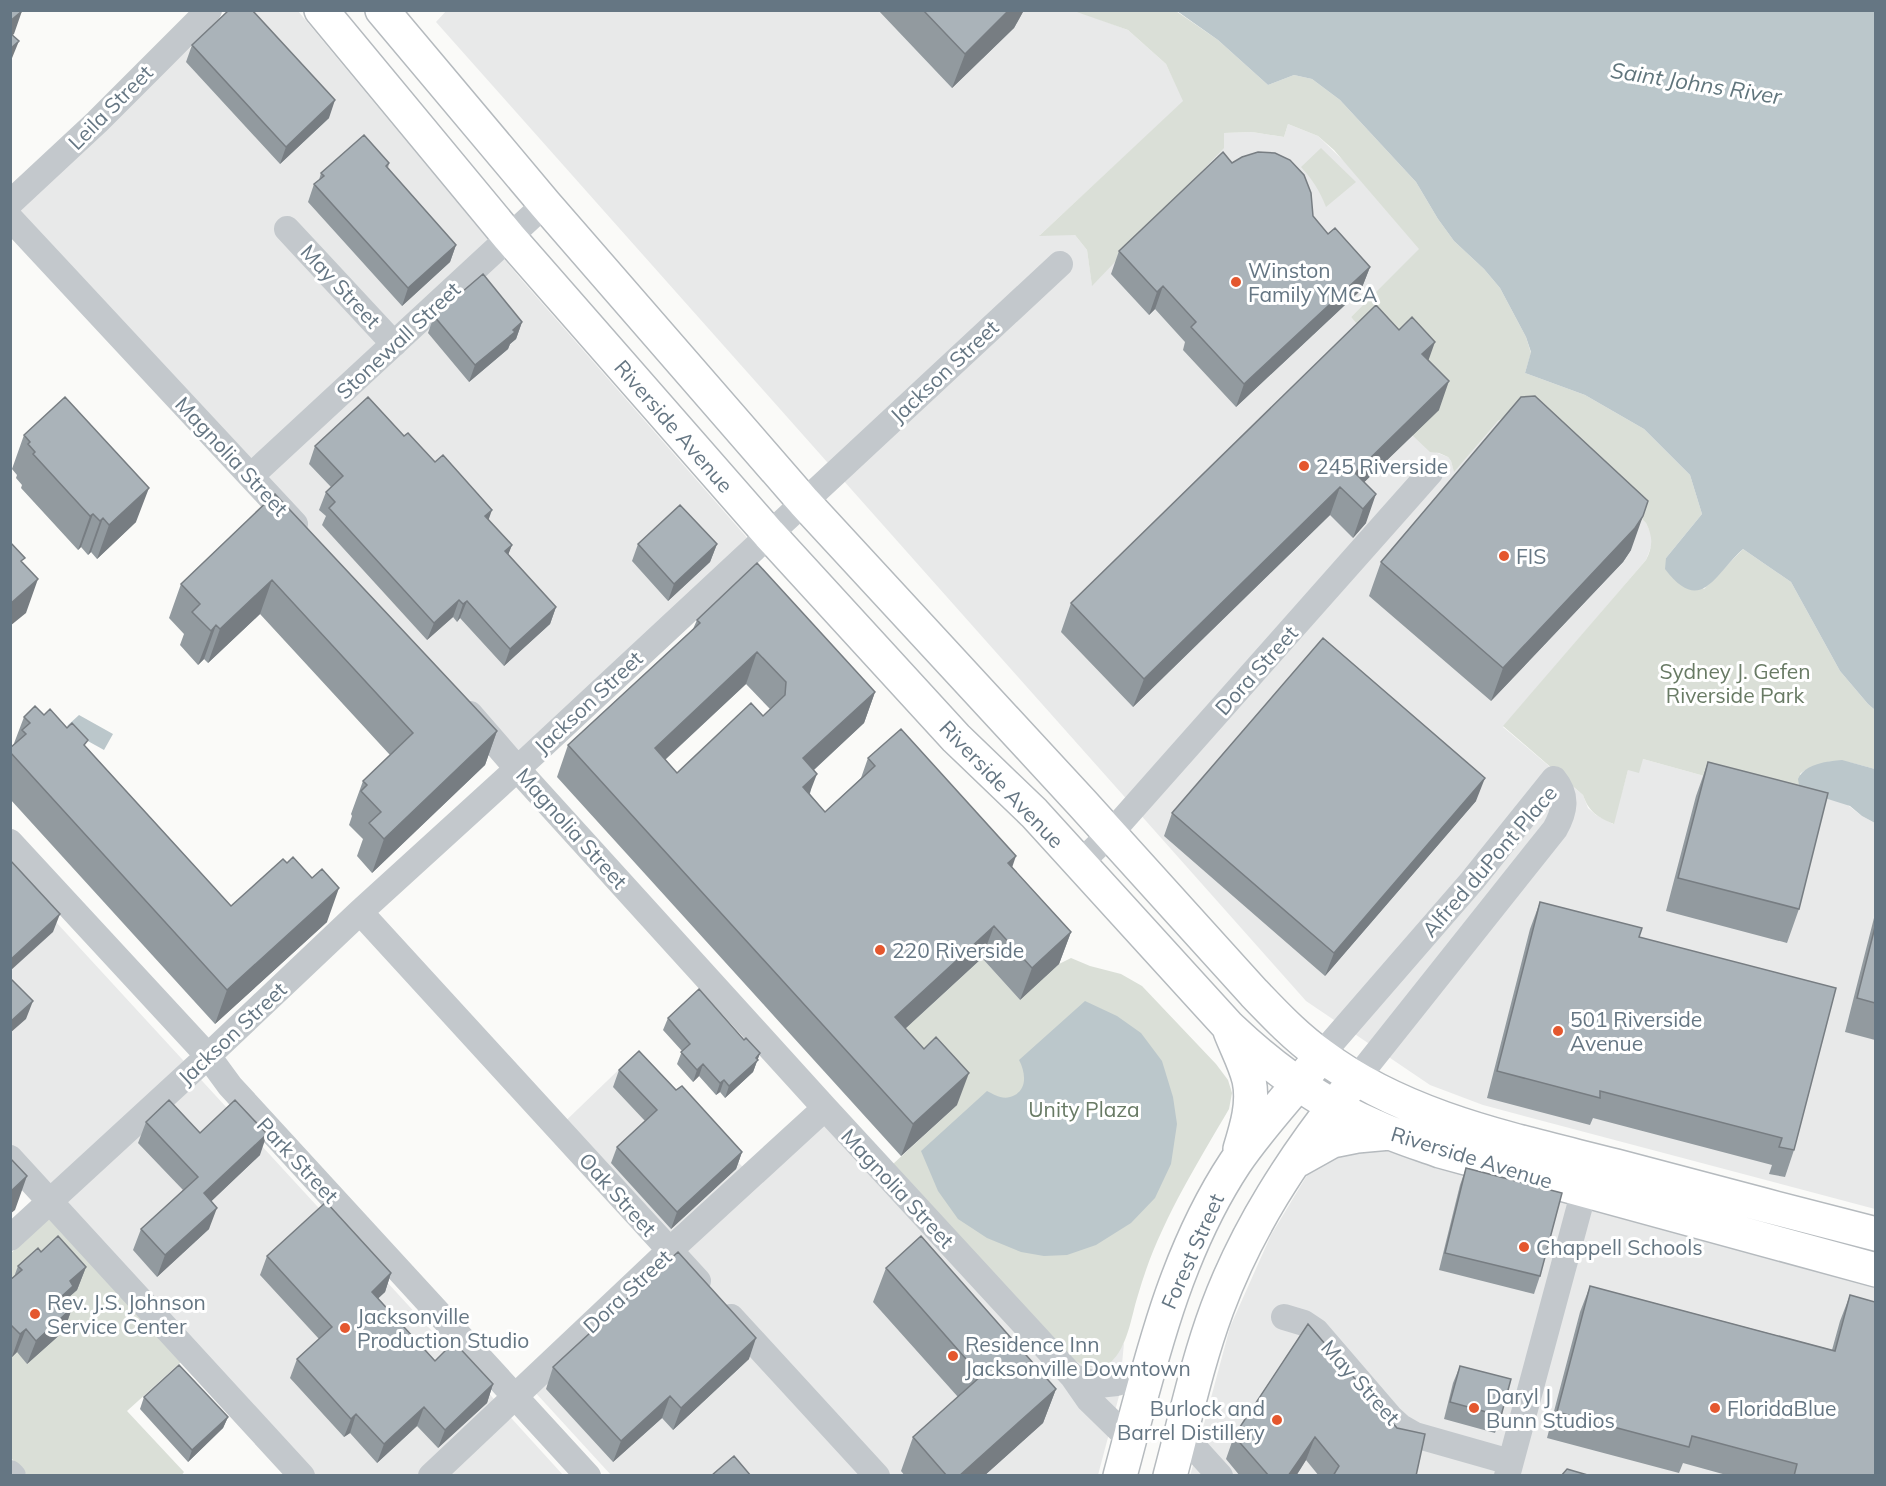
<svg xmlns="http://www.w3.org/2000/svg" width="1886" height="1486" viewBox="0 0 1886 1486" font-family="Mulish,sans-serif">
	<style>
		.built { fill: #e8e9e9 }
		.green { fill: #dadfd7 }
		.water { fill: #bbc7cb }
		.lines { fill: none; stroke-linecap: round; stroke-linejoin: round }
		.major-casing { stroke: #b5babe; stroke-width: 36 }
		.minor { stroke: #c3c8cc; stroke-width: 26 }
		.major { stroke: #fff; stroke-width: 33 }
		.wall { fill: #929a9f; fill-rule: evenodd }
		.shaded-wall { fill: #777d82 }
		.building { fill: #aab3b9; stroke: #777d82; stroke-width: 1.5; fill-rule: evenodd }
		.poi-dot { fill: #e4572e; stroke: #fff; stroke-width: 2 }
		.labels { text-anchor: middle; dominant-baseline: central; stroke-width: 6; stroke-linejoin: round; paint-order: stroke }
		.street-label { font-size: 21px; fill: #657683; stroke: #fff }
		.poi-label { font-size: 21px; fill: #657683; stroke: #fff; text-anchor: start }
		.park-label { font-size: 21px; fill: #687a64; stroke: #fff }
		.water-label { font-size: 22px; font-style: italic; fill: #60757c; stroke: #fff }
	</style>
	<rect width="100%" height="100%" fill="#fafaf8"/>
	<path class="built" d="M447,10h627l54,20 38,34 18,37 -144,134h35l12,15 5,35 132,-152 28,-1 32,5 4,-13 30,12 36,35 66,78 -69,68 14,17 70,118 13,5 3,4 3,10 44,-50 7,-4 88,53 53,53 5,11 1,10 -6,16 -143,167 80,68 5,13 8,7 17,9 15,-54 15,-11 155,43 14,-8 33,9 17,13 13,7v386l-392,-104 -53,-20 -124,-84 -870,-979z
		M230,11h68l222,267 229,262 -243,229 -495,-556z
		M10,872l444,483 109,120h-274l-278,-301z
		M635,1054l124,130 68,-62 257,243 15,3 10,-4 15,-21 -5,53 -21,79h-487l-77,-84 138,-126 -121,-130z
		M1359,1139l516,143v193l-685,1 40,-149 41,-92 38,-63z"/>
	<path class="green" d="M1074,11h102l42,29 50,45 26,-10 18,4 28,21 76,82 22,37 16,22 30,28 16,19 26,49 5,16 -6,20 60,22 59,34 46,46 12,39 -36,44 38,31 39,-40 48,33 49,89 28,33 7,6v59c-20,-5 -37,-12 -57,-4 -7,3 -13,4 -18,9l2,14 -4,14 -155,-43 -4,14 -11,-3 -14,54c-17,-7 -25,-12 -31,-29l-80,-69 143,-166c7,-14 7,-23 0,-37l-53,-53 -88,-53 -7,4 -44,51 -3,-11 -3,-4 -9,-4 -9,-1 -18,-17 -47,-101 -14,-17 68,-68 -85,-99 -16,-14 -30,-12 -4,13 -32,-5 -28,1v15l-132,138 -5,-36 -12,-15 -36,1 144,-135 -17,-37 -38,-34z
		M1321,148l35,34 -30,25c-6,-16 -14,-28 -25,-40z
		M982,958l38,42 39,-36 12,-6 19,8 31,8 21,12 74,78 12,16 4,13 -3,16c-35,60 -72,119 -91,186 -7,22 -10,52 -28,68 -11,10 -28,1 -39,-4l-178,-195 64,-59 -74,-56z
		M50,1217l131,145 -54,49 57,61 -3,4 -154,-1 -16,-17v-205z"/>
	<path class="water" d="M1177,11h698v699l-7,-6 -28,-33 -49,-89 -48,-33c-29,26 -42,67 -78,20l1,-11 36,-44 -12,-39 -46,-46 -59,-34 -60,-22 6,-21 -5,-15 -26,-49 -16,-19 -30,-28 -16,-22 -22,-37 -76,-82 -28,-21 -18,-4 -26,10 -50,-45z
		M79,715l34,19 -9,16 -18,-10 -4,3 9,9 -16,15 -2,-35 -6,-6z
		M1842,760l33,9v54l-13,-7 -12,-10 -38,-12 -13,-9 -1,-6c6,-15 30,-18 44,-19z
		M1085,1001l32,15 24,17 21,28 11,36 4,27 -6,40 -16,34 -24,25 -35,22 -29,10 -23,1 -23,-4 -34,-14 -29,-19 -20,-28 -17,-40 66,-60c6,3 15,9 23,6 18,-5 16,-24 9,-37z"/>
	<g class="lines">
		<defs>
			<path id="major" d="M321,10l188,227 260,297 187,204 78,75 195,214c42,40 91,76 145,99 21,10 44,17 66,25l436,119
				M382,10l163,194 259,298 278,301 172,190c21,22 42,44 67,62 85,64 194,85 295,111 87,23 173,46 260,68
				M1230,1031c6,16 15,32 19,49 5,23 -2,46 -9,69
				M1298,1160l34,-19 25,-5 33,-3
				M1120,1476c29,-108 53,-219 115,-313 23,-34 52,-65 78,-97
				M1170,1476c15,-56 27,-113 47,-167 30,-81 76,-151 129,-218"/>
		</defs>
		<use href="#major" class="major-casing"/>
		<path class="minor" d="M10,203l87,-81 112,-112
			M10,218l285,306
			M287,229l107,115
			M251,476l294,-272
			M470,714l58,67 297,327 248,269 16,23 41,40
			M10,842l198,214 22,30 358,390
			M1079,864l31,-30 320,-361
			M360,912l338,369
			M1321,1055l151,-174 82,-102c14,17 11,32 1,50l-198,249
			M10,1158l292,318
			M10,1238l198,-182 152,-144 168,-153 532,-495
			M731,1317l146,159
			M1284,1317l20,6 12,8 74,86 11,10 14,8 95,27
			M1073,1377l25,8 19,-2 30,-10
			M1181,1433l39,43
			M10,1473l3,3
			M431,1476l238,-225 156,-143
			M1507,1476l82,-304"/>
		<use href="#major" class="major"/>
	</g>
	<path class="wall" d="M878,10h146l-10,18 -62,60z
		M192,45l137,73 -49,46 -94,-102z
		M389,163l-1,5 68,77 -6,17 -48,44 -94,-104 6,-18 5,-4 2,-7z
		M1232,163l81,53 15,18 42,33 -9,23 -125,117 -53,-57 2,-8 -30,-33 -6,6 -38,-41 8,-23z
		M434,316l88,6 -6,17 -6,5 -2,5 -39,33 -41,-49z
		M1428,360l11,50 -75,72 2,41 -13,15 -23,-23 -197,192 -72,-75 10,-29z
		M24,435l112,87 -39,37 -6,-7 -3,3 -7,-8 -3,3 -57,-62 1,-3 -6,-7 1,-3 -5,-6z
		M404,436l84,84 24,25 -4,9 48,53 -6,17 -46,42 -44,-48 -3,4 -4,-5 -26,23 -105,-115 4,-9 -7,-6 7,-18 5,-5 -22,-23 6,-18z
		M275,494l222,237 -12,34 -113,108 -15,-17 6,-17 -14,-14 3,-9 -1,-2 12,-33 27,-26 -130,-141 -52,49 -4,-4 -6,6 -18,-20 4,-11 -15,-16 12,-34z
		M638,544h79l-7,18 -42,39 -36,-40z
		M1631,550l-8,12 -132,139 -122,-105 12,-34z
		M697,620l178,72 -11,31 -50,47 -4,24 15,18 36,-34 7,-20 144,110 59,64 -12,32 -39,36 -38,-42 -77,71 52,76 -56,51 -344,-379 11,-32 125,-116zM746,684l24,25 -7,7 -86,57 -12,-13z
		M44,715l23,13 19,19 145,159 96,16 -112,102 -205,-225v-51l3,-2 11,-29z
		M1708,762l91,147 -12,34 -121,-32 30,-115z
		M1476,801l-151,175 -161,-140 8,-23z
		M1540,902l99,35 155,213 -9,27 -16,-3 3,-9 -179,-47 -3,7 -103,-27 43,-169z
		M1875,914v126l-30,-8z
		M668,1018l76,22 16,13 -7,19 -28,26 -5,-6 -4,3 -17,-19 -6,6 -16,-18 5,-13 -19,-21z
		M619,1070l57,20 66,62 -6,17 -65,60 -60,-66 6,-16 28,-26 -32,-34z
		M146,1122l54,11 60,22 -49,46 -2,28 -52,48 -24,-27 8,-21 42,-39 -45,-47z
		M1466,1168l74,108 -6,18 -95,-24 21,-85z
		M41,1252l45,15 -9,23 -8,7 -2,5 5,6 -8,23 -37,33 -10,-12 -5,5 -2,-1v-76l4,-3 4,-11z
		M267,1256l124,17 -6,19 -7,6 57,63 58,23 -6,19 -49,45 -21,-22 -40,37 -27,-30 -6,4 -54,-59 7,-19 22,-20 -59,-64z
		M886,1268l170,121 -13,34 -59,53h-79l-4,-5 12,-34 45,-40 -85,-95z
		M1590,1286l242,64 8,-29 10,-26 25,181h-145l-47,-13 -4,10 -132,-35 33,-126z
		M1308,1324l108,152h-97l-13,-16 -10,16h-56l-14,-17 8,-23z
		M749,1359l-76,71 -11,-12 -49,44 -67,-73 7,-22z
		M1460,1366l41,50 -6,17 -51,-14 9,-36z
		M144,1397l84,20 -5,11 -35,34 -48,-53z"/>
	<path class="shaded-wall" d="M1009,10h15l-10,18 -62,60 13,-34z
		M22,11l-8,23 -4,3v-16z
		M19,41l-9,22v-14z
		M335,100l-6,18 -49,46 6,-17z
		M456,245l-6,17 -48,44 6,-18z
		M1370,267l-9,23 -125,117 8,-23z
		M1163,286l-8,23 -6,6 8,-23z
		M522,322l-6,17 -6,5 -2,5 -39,33 6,-17z
		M1435,342l-10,28 -3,-16z
		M1449,381l-10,29 -89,86 5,-23z
		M1340,487l-10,28 -197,192 11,-28z
		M149,488l-13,34 -39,37 12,-34z
		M1376,494l-10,29 -13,15 10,-29z
		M492,510l-6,17 -1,-11z
		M93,514l-12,33 -3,3 12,-34z
		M1643,516l-12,34 -8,12 -132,139 12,-33z
		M103,518l-12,34 -3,3 12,-34z
		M717,544l-7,18 -42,39 6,-17z
		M512,545l-7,18v-12z
		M38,579l-12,34 -16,13v-22z
		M272,580l-12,34 -52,49 12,-34z
		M459,600l-6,17 -26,23 7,-17z
		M467,601l-7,17 -3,4 6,-18z
		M556,607l-6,17 -46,42 6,-17z
		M216,625l-12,34 -6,6 13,-34z
		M757,652l-11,32 -103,96 12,-32z
		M875,692l-11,31 -72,67 11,-32z
		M497,731l-12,34 -113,108 12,-34z
		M817,774l-12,31 -2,-18z
		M1485,778l-9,23 -151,175 9,-23z
		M1016,856l-11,32 3,-25z
		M339,888l-12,34 -112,102 12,-34z
		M60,914l-7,18 -43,39v-11z
		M994,926l-12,32 -99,91 12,-32z
		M1071,932l-12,32 -39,36 12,-32z
		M33,1001l-7,18 -16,14v-11z
		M760,1053l-7,19 -28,26 4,-12z
		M703,1064l-4,12 -6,6 4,-12z
		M969,1073l-12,32 -56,51 12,-32z
		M724,1080l-4,12 -4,3 4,-12z
		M267,1134l-7,21 -63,60 7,-22z
		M742,1152l-6,17 -65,60 6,-17z
		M27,1176l-12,34 -5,4v-22z
		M217,1208l-8,21 -52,48 8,-22z
		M86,1267l-9,23 -8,7 -4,12 -3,-13 8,-15z
		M391,1273l-6,19 -20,19 7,-19z
		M72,1308l-8,23 -37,33 9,-23z
		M26,1329l-9,23 -5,5 8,-23z
		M756,1338l-7,21 -76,71 8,-22z
		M493,1384l-6,19 -49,45 7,-18z
		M1056,1389l-13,34 -59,53h-25z
		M670,1396l-8,22 -49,44 8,-21z
		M424,1407l-7,19 -40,37 7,-19z
		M356,1414l-6,19 -6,4 7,-18z
		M228,1417l-5,11 -35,34 4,-12z
		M1315,1437l-9,23 -10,16h-8z"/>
	<path class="building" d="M10,10h12v1l-12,10z
		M229,10h23l83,90 -49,47 -94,-102z
		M923,10h86l-44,44z
		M10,33l9,8 -9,8z
		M364,135l25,28 -3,3 70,79 -48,43 -94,-104 10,-8 -3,-3z
		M1223,152l9,11 10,-6 16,-5 17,1 15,7 14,15 7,18 2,23 15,18 7,-6 35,39 -126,117 -53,-57 5,-5 -33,-36 -6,6 -38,-41z
		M483,274l39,48 -9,8 2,2 -40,33 -41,-49z
		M1376,305l23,25 13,-13 23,25 -13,12 27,27 -94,92 21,21 -13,15 -23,-22 -196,192 -73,-76z
		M1535,396l113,105 -5,15 -8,12 -132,140 -122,-106 140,-165z
		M65,397l84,91 -40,37 -6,-7 -3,3 -7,-7 -3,2 -57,-62 2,-2 -7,-8 2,-2 -6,-7z
		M368,397l36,39 4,-3 27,29 8,-7 49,55 -7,6 27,29 -7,6 51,56 -46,42 -43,-48 -4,3 -4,-4 -25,23 -105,-115 6,-6 -9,-10 17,-16 -28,-30z
		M275,494l222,237 -113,108 -15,-16 12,-11 -20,-21 6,-6 -4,-4 50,-48 -141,-153 -52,49 -4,-4 -5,6 -19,-19 8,-8 -19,-20z
		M680,505l37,39 -43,40 -36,-40z
		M10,542l15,16 -4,3 17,18 -28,25z
		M757,563l118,129 -72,66 14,16 -14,13 22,25 50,-46 -7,-8 33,-29 115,127 -8,7 63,69 -39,36 -38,-42 -99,91 29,32 12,-12 33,36 -56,51 -345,-379 132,-122 -3,-3zM757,652l29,30 -1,13 -22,21 -12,-13 -74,70 -22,-25z
		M1323,638l162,140 -151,175 -162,-140z
		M35,706l9,9 6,-6 17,19 5,-5 16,17 -4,5 147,161 52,-47 4,4 6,-6 19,21 10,-9 17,19 -112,102 -217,-238v-4l16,-14 -4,-4 8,-7 -6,-6z
		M1708,762l120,31 -29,116 -121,-31z
		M10,860l50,54 -50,46z
		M1540,902l102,26 -3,9 197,51 -42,162 -15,-3 3,-9 -182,-47v7l-103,-27z
		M1875,927v76l-18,-5z
		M10,978l23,23 -23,21z
		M699,989l45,51 2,-2 14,15 -4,5 2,2 -29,26 -5,-6 -4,3 -17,-19 -6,6 -16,-18 9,-8 -22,-26z
		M639,1051l37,39 6,-4 60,66 -65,60 -60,-65 40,-37 -38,-40z
		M169,1100l31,33 35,-33 32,34 -63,59 13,15 -52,47 -24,-26 57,-52 -52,-55z
		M10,1158l17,18 -17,16z
		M1466,1168l96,25 -22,83 -95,-23z
		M326,1202l65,71 -19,19 63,69 19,-19 39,42 -48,46 -21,-23 -40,37 -28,-30 -5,5 -54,-60 35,-32 -65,-71z
		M58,1236l28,31 -16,14 3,5 -11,10 10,12 -36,33 -10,-12 -6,5 -10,-10 1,-7 -1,-1v-36l12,-10 -4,-4 20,-18 3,4z
		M921,1236l135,153 -97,87h-12l-34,-39 68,-61 -95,-108z
		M678,1252l78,86 -75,70 -11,-12 -49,45 -68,-74z
		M1590,1286l245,65 15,-56 25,7v174h-81l3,-12 -105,-28 -3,11 -132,-35z
		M1308,1324l89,104 28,6 -9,42h-83l6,-10 -24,-29 -27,39h-19l-35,-40z
		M179,1365l49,52 -36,33 -48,-53z
		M1460,1366l51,13 -10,37 -51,-14z
		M734,1456l17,20h-40z
		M1567,1469l24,7h-30z"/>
	<g class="poi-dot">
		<circle cx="1236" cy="282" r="6"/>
		<circle cx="1304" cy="466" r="6"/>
		<circle cx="1504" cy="556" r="6"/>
		<circle cx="880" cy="950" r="6"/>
		<circle cx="1558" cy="1031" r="6"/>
		<circle cx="1524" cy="1247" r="6"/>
		<circle cx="35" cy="1314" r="6"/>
		<circle cx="345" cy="1328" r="6"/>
		<circle cx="953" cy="1356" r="6"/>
		<circle cx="1474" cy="1408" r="6"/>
		<circle cx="1715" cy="1408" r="6"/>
		<circle cx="1277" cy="1420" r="6"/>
	</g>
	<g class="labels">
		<g class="street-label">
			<text transform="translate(110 107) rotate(-45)">Leila Street</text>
			<text transform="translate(341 286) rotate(47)">May Street</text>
			<text transform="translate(398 340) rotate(-43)">Stonewall Street</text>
			<text transform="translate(944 371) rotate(-43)">Jackson Street</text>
			<text transform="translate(674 426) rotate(49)">Riverside Avenue</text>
			<text transform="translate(232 456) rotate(47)">Magnolia Street</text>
			<text transform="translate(1256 670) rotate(-48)">Dora Street</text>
			<text transform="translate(588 702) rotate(-43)">Jackson Street</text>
			<text transform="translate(1002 784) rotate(46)">Riverside Avenue</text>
			<text transform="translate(572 828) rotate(48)">Magnolia Street</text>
			<text transform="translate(1489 861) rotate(-49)">Alfred duPont Place</text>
			<text transform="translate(232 1033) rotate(-43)">Jackson Street</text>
			<text transform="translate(1472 1157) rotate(17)">Riverside Avenue</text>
			<text transform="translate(298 1160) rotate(47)">Park Street</text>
			<text transform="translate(898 1188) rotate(47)">Magnolia Street</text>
			<text transform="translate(618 1194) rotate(48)">Oak Street</text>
			<text transform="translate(1192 1251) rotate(-66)">Forest Street</text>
			<text transform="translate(627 1291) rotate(-43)">Dora Street</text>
			<text transform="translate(1361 1382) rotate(48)">May Street</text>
		</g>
		<g class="poi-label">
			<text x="1248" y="270">Winston<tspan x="1248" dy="24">Family YMCA</tspan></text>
			<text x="1316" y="466">245 Riverside</text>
			<text x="1516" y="556">FIS</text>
			<text x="892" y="950">220 Riverside</text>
			<text x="1570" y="1019">501 Riverside<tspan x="1570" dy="24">Avenue</tspan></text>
			<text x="1536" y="1247">Chappell Schools</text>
			<text x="47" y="1302">Rev. J.S. Johnson<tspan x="47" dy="24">Service Center</tspan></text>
			<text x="357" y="1316">Jacksonville<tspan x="357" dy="24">Production Studio</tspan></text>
			<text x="965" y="1344">Residence Inn<tspan x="965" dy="24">Jacksonville Downtown</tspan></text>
			<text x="1486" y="1396">Daryl J<tspan x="1486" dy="24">Bunn Studios</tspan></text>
			<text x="1265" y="1408" text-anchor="end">Burlock and<tspan x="1265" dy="24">Barrel Distillery</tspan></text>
			<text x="1727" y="1408">FloridaBlue</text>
		</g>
		<g class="park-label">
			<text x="1735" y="671">Sydney J. Gefen<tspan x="1735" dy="24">Riverside Park</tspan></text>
			<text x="1084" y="1109">Unity Plaza</text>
		</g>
		<g class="water-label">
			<text transform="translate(1696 83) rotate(9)">Saint Johns River</text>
		</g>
	</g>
	<rect width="1886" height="1486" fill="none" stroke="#657683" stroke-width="24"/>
</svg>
